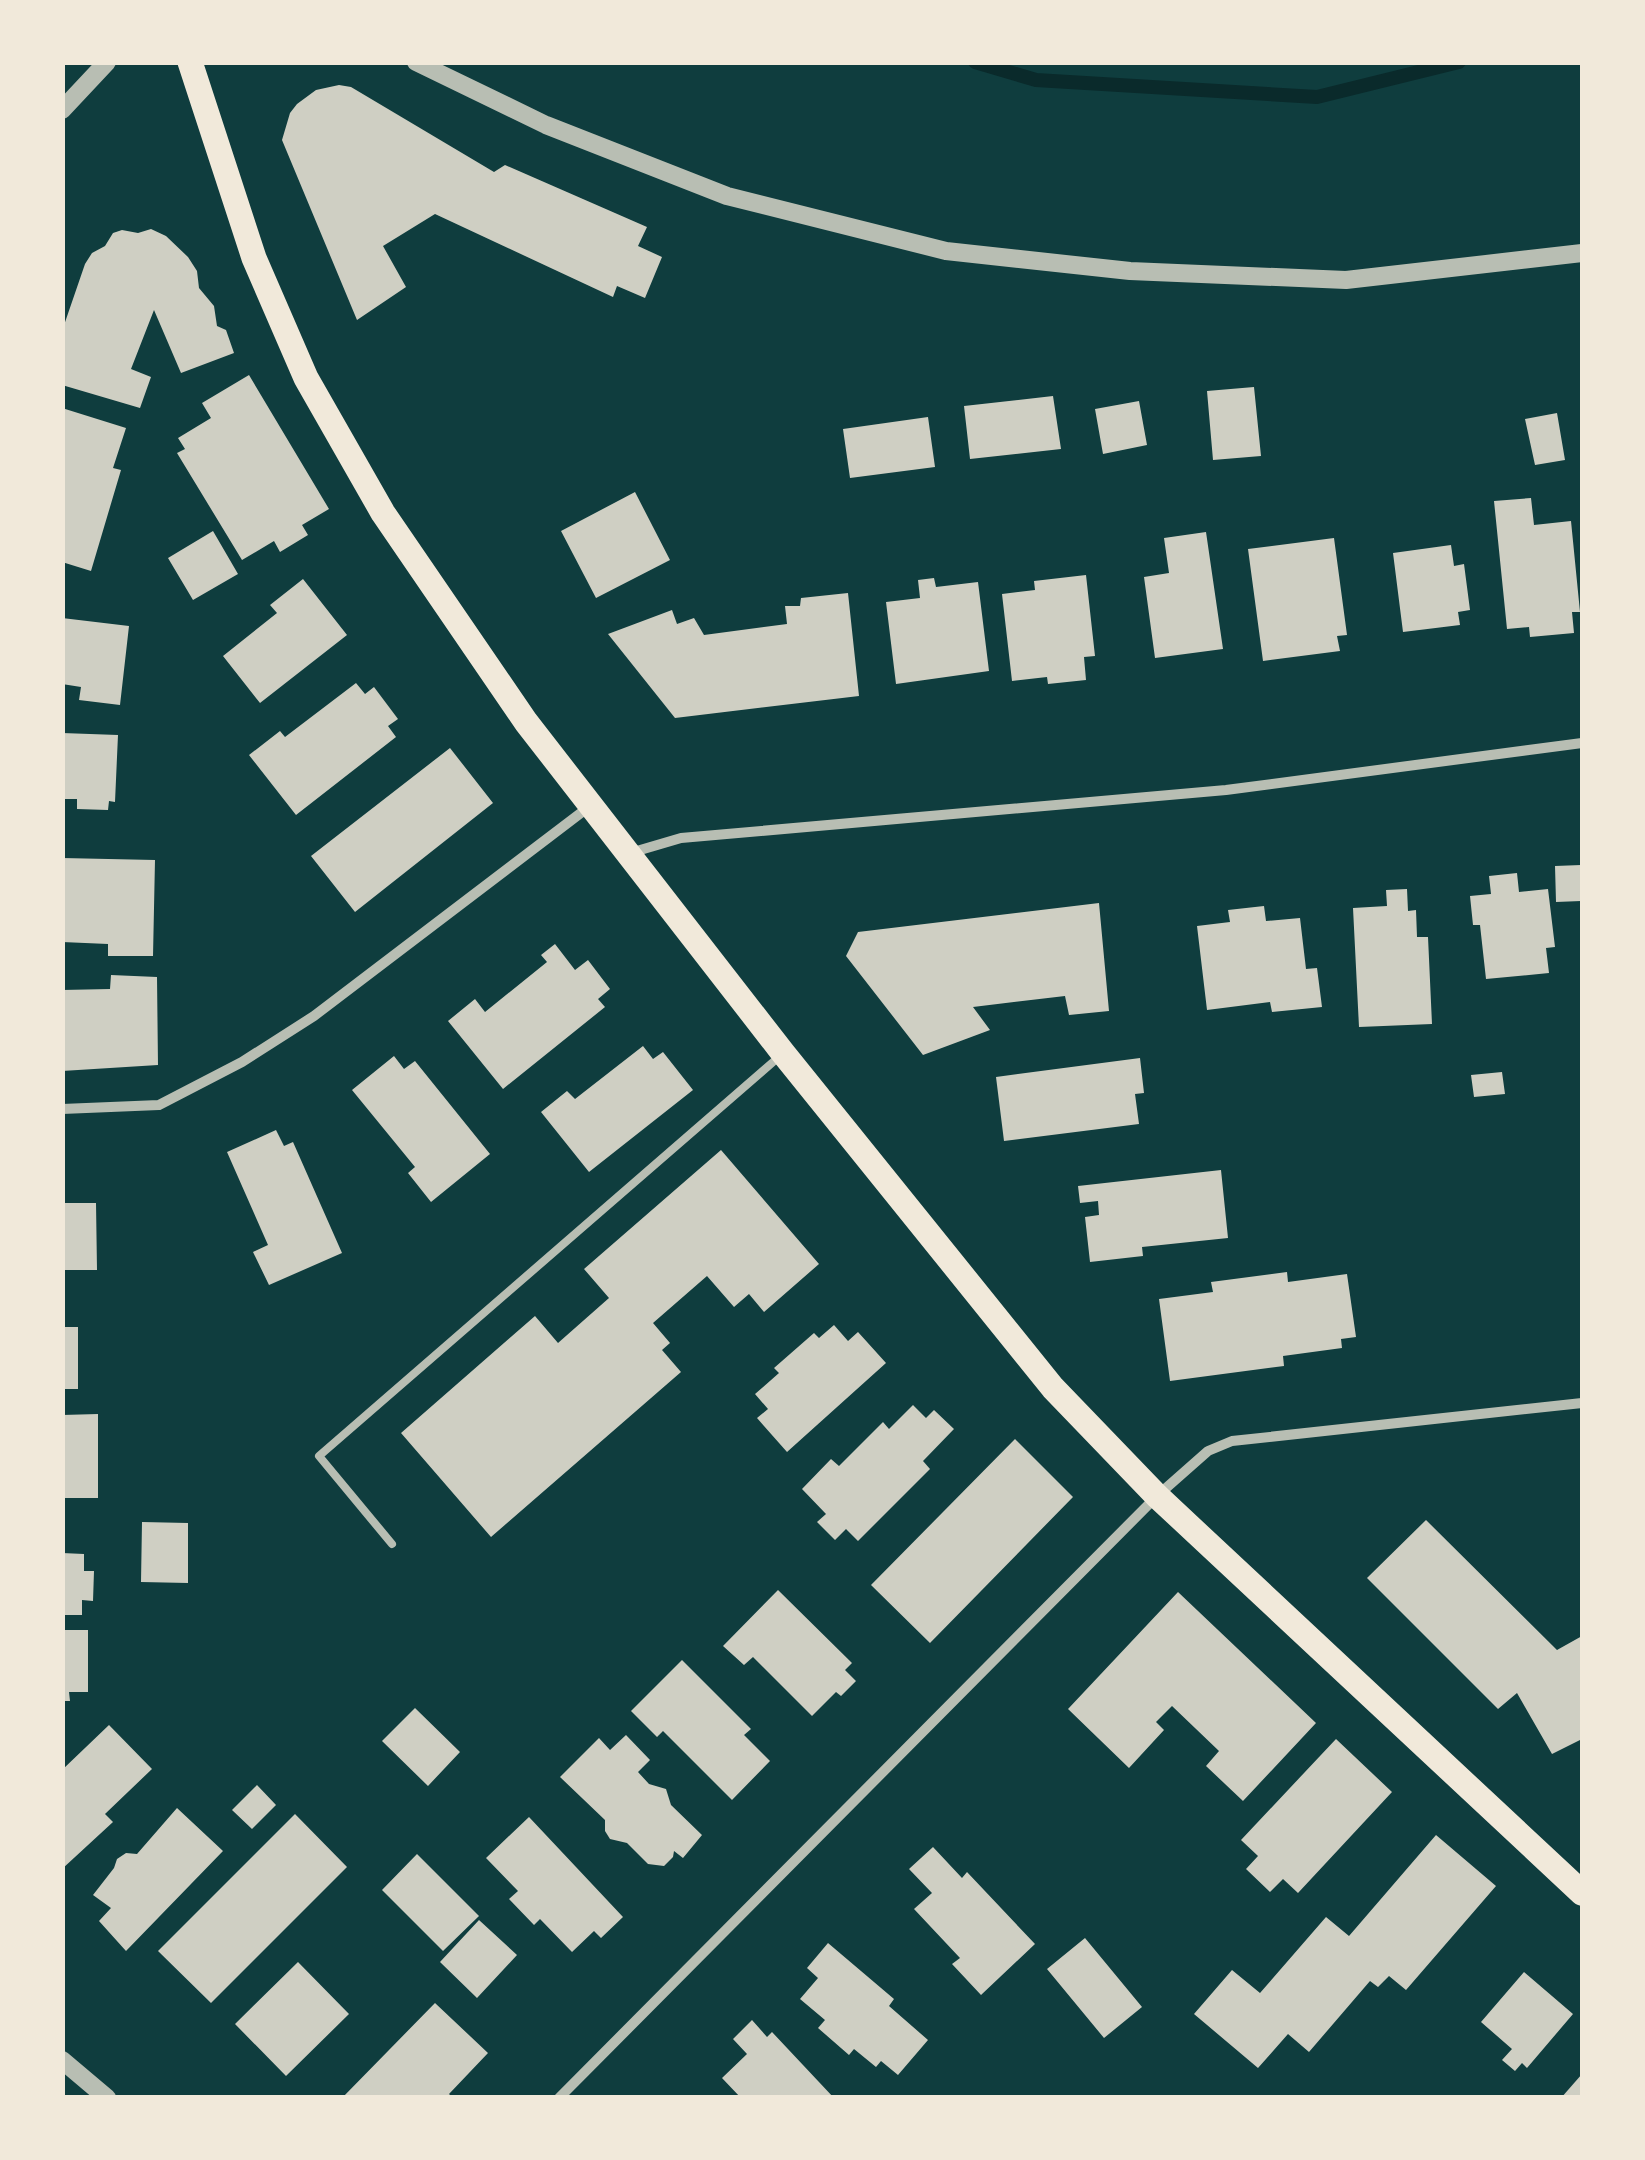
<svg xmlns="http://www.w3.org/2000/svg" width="1645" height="2160" viewBox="0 0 1645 2160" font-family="Figtree,sans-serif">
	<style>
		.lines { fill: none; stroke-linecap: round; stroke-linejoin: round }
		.stream { stroke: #0a2a2b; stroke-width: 14 }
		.building { fill: #cfcfc3 }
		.service { stroke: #b8beb3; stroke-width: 8 }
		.minor { stroke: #b8beb3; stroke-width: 10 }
		.tertiary { stroke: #b8beb3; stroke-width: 18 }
		.primary { stroke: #f1e9da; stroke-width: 25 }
	</style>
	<rect width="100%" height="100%" fill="#0f3d3e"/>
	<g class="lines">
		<path class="stream" d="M975,62l61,18 281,17 142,-35"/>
	</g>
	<path class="building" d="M339,85l12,2 143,85 11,-7 142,62 -9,19 24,11 -17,41 -28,-12 -4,11 -178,-83 -52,32 23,41 -49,33 -75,-180 8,-27 7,-9 19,-14z
		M151,229l15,7 22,21 9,14 2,17 15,18 3,20 9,4 8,23 -53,20 -27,-63 -23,59 20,8 -11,31 -78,-23v-54l23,-67 7,-11 13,-7 8,-13 9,-3 16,3z
		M249,375l80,134 -27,16 6,10 -28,17 -6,-11 -32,19 -65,-107 8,-4 -7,-11 33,-20 -9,-15z
		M1254,387l7,69 -48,4 -6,-69z
		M1053,396l8,53 -91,10 -6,-53z
		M1139,401l8,44 -44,9 -8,-45z
		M62,408l64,20 -13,40 8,2 -30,101 -29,-9z
		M1557,413l8,47 -30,5 -10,-46z
		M928,417l7,50 -85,11 -7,-49z
		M635,492l35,68 -74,38 -35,-67z
		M1531,498l3,27 37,-4 9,91h-8l2,21 -44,4 -1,-10 -22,2 -13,-128z
		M213,531l25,43 -45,26 -25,-42z
		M1206,532l17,117 -68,9 -11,-81 25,-4 -5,-35z
		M1334,538l13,97 -10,1 3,15 -77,10 -15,-112z
		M1451,545l3,21 10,-2 6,46 -12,2 2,13 -57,7 -10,-79z
		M1086,575l9,81 -11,1 2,23 -38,4 -1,-7 -35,4 -10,-87 33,-4 -1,-9z
		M934,578l2,9 42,-5 11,89 -93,13 -10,-82 34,-4 -2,-18z
		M303,579l44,56 -87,68 -37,-47 54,-43 -7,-8z
		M848,593l11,103 -184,22 -67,-84 64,-24 5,14 17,-6 10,17 83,-11 -2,-18h15l1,-8z
		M62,618l67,8 -9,79 -41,-5 2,-13 -19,-3z
		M356,683l9,11 9,-7 24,32 -10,7 8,11 -100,78 -47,-60 31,-24 5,6z
		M62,733l56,2 -3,67 -6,-1 -1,9 -31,-1v-10h-15z
		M450,748l43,55 -138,109 -44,-56z
		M62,858l93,2 -2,96h-45v-12l-46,-2z
		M1581,865v36l-25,1 -1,-36z
		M1517,873l2,19 29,-3 7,58 -9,1 3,25 -63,6 -6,-54h-7l-3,-29 21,-2 -2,-18z
		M1407,889l1,22 8,-1 1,27h11l4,87 -73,3 -6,-119 34,-2 -1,-16z
		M1099,903l10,108 -40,4 -4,-19 -92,11 17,23 -67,25 -77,-99 12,-24z
		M1264,906l2,15 34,-3 6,51 11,-1 5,39 -50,5 -2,-10 -63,8 -10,-84 33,-4 -2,-12z
		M555,944l20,26 13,-10 22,29 -12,10 7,8 -102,82 -55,-68 27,-22 10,13 62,-50 -6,-7z
		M111,975l46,2 1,88 -96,6v-81l48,-1z
		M643,1046l10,13 10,-7 30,38 -104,82 -48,-60 26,-21 8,8z
		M394,1056l10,13 11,-8 75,93 -59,48 -23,-29 7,-6 -63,-77z
		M1140,1058l4,35 -9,1 4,30 -135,17 -8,-64z
		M1502,1072l3,22 -31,3 -3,-22z
		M276,1130l8,16 9,-4 49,111 -73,32 -16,-33 15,-7 -41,-93z
		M721,1150l98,114 -55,48 -15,-18 -15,13 -27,-31 -54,47 17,20 -8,7 19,22 -190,165 -90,-104 134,-117 23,27 51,-45 -25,-29z
		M1221,1170l7,68 -86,9 1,9 -53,6 -5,-45 14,-2 -1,-14 -18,2 -2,-17z
		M62,1203h34l1,67h-35z
		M1287,1272l1,10 59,-8 9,63 -15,2 1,9 -59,8 1,10 -114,15 -11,-82 54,-7 -2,-10z
		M834,1325l14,16 10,-9 28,31 -99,89 -30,-34 11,-9 -13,-15 24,-21 -5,-5 40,-35 5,5z
		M62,1327h16v62h-16z
		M913,1405l13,13 8,-8 20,19 -31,32 7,8 -72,72 -12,-12 -11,11 -18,-18 9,-8 -24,-25 29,-30 8,7 44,-44 6,7z
		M98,1414v84h-36v-83z
		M1015,1439l58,58 -143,146 -59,-58z
		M1426,1520l131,130 25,-14v103l-30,15 -35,-61 -19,16 -131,-131z
		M142,1522l46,1v60l-47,-1z
		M62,1553l22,1v17h10l-1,30 -11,-1v15h-20z
		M778,1590l74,73 -7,7 11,11 -15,15 -5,-4 -24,24 -59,-59 -9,8 -21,-19z
		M1178,1592l138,131 -73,78 -37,-35 13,-15 -47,-45 -16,16 8,8 -35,38 -61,-59z
		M62,1630h26v62h-19l1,9h-8z
		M682,1660l69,69 -7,6 26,26 -38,39 -69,-69 -6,6 -26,-26z
		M415,1708l45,44 -32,34 -46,-45z
		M109,1725l43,44 -47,45 8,8 -51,47v-99z
		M626,1735l24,25 -12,12 11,12 17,5 5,16 31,30 -19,23 -9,-7 -1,6 -9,9 -16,-2 -21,-21 -17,-4 -5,-8v-11l-45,-43 39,-39 11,12z
		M1336,1739l56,53 -94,101 -15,-14 -13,13 -24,-23 12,-13 -17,-16z
		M257,1785l19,20 -24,24 -20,-19z
		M177,1808l46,43 -97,100 -27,-30 12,-13 -18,-13 21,-27 3,-9 9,-6 11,1z
		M295,1814l52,53 -136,136 -53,-52z
		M529,1817l94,100 -22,21 -7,-7 -22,21 -32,-33 -6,6 -25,-26 9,-8 -32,-33z
		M1436,1835l60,51 -90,104 -17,-14 -11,11 -8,-6 -61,71 -21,-18 -30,34 -64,-54 38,-44 28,23 66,-76 23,19z
		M933,1847l29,31 5,-6 68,72 -54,51 -29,-31 8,-6 -46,-49 18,-16 -23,-24z
		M417,1854l62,62 -36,35 -61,-61z
		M479,1920l38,35 -40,43 -37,-36z
		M1085,1938l57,69 -38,31 -57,-69z
		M828,1943l66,56 -5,7 39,34 -30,35 -17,-14 -5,6 -22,-18 -5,6 -31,-27 7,-8 -25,-21 18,-21 -11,-10z
		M298,1962l51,52 -63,62 -51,-52z
		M1524,1972l49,42 -46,54 -5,-5 -7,8 -13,-11 10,-11 -31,-27z
		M435,2003l53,50 -39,41 4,4h-111z
		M752,2020l15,17 5,-5 62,66h-93l-19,-20 25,-24 -14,-15z
		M1582,2074v24h-21z"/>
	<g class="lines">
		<path class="service" d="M392,1544l-73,-88 461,-400"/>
		<path class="minor" d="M630,853l51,-15 545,-48 356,-47
			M62,1109l97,-4 83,-43 72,-46 276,-210
			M559,2098l598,-602 51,-45 24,-10 350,-38"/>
		<path class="tertiary" d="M416,62l130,63 181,71 219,55 184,20 216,9 236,-27
			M62,110l45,-48
			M62,2060l45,38"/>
		<path class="primary" d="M190,62l64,196 52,120 77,135 143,209 257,331 270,335 104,108 425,397"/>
	</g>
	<rect width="1645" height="2160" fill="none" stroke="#f1e9da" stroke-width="130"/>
</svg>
